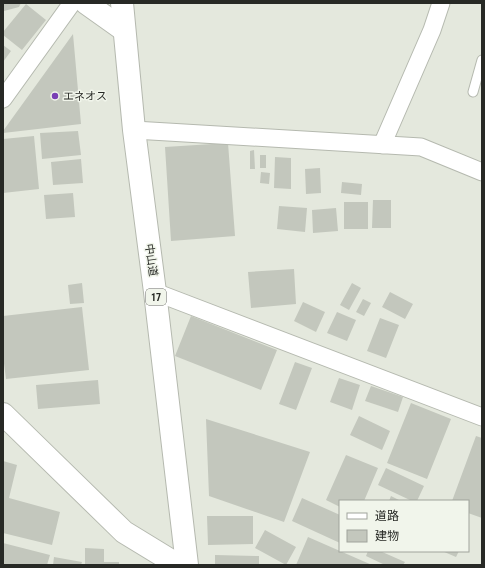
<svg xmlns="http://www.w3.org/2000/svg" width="485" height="568" viewBox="0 0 485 568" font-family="'Roboto Condensed','Noto Sans JP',sans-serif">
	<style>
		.building { fill: #c3c7bd }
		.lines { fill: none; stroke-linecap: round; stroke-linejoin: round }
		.lane-casing { stroke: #b5b9af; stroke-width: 11 }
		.street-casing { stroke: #b5b9af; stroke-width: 19 }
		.secondary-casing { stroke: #b5b9af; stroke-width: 24 }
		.highway-casing { stroke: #b5b9af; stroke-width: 24 }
		.lane { stroke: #fff; stroke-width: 9 }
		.street { stroke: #fff; stroke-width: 17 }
		.secondary { stroke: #fff; stroke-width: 22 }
		.highway { stroke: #fff; stroke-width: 22 }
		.poi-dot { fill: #793fb5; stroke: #f1f5eb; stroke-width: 1.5 }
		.labels { text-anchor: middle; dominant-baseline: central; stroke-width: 3; stroke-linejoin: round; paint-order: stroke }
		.shield { fill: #f1f5eb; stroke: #646660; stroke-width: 1 }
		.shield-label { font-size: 10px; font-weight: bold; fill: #272925 }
		.poi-label { font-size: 11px; fill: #272925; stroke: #f1f5eb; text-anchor: start }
		.street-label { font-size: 11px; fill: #272925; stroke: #f1f5eb }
	</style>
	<rect width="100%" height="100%" fill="#e4e8dd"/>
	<path class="building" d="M3,3h18l-2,4 -15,4h-1z
		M26,4l20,16 -24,30 -19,-15v-3z
		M73,34l8,90 -78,9v-2z
		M3,45l8,6 -8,11z
		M78,131l3,24 -39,4 -2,-26z
		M34,136l5,53 -36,4v-54z
		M228,143l7,93 -64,5 -6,-94z
		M254,150l1,19h-5v-18z
		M260,155h6v13h-6z
		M275,157l16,1v31l-17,-1z
		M81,159l2,24 -30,2 -2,-23z
		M320,168l1,25 -15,1 -1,-25z
		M261,172l9,1 -1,11 -9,-1z
		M342,182l20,2 -1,11 -20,-2z
		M73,193l2,24 -29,2 -2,-24z
		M373,200h18v28h-19z
		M344,202h24v27h-24z
		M279,206l28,2 -2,24 -28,-3z
		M336,208l2,23 -25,2 -1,-23z
		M294,269l2,35 -45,4 -3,-36z
		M82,283l2,20 -14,1 -2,-19z
		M352,283l9,5 -12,22 -9,-5z
		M390,292l23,12 -8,15 -23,-12z
		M363,299l8,4 -7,13 -8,-4z
		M303,302l22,10 -9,20 -22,-11z
		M82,307l7,63 -83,9 -3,-23v-40z
		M337,312l19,8 -9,21 -20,-8z
		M191,316l86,34 -16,40 -86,-34z
		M380,318l19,7 -13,33 -19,-7z
		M295,362l17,6 -16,42 -17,-6z
		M339,378l21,7 -8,25 -22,-8z
		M98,380l2,24 -62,5 -2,-24z
		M371,386l32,11 -5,15 -33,-11z
		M411,403l40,16 -24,60 -40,-16z
		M359,416l31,15 -8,19 -32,-15z
		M206,419l104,33 -26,70 -75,-26z
		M476,436l6,2v80l-14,-5v-12h-16z
		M346,455l32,13 -14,33h-24v6l-14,-7z
		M3,461l14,4 -8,33 51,14 -8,33 -49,-12z
		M386,468l38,18 -7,15h-5l-34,-16z
		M391,496l10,5h-12z
		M302,498l38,17v28l-48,-22z
		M207,516h46v28l-45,1z
		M265,530l31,17 -10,18 -31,-17z
		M308,537l64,28h-76z
		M3,543l47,12 -3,10h-39l-5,-1z
		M85,548l19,1v13h15v3h-34z
		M368,551h12l25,11 -2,3h-18l-19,-9z
		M442,551h17l-3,6z
		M215,555l44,1v9h-44z
		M54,557l28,5 -1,3h-28z"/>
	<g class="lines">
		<defs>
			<path id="lane" d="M473,92l9,-32"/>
			<path id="street" d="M3,99l69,-96
				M134,130l287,17 61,25
				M382,145l50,-115 9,-27
				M155,292l327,125"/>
			<path id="secondary" d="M86,3l38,27
				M3,414l121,118 54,33"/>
			<path id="highway" d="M122,3l12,127 21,162 32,273"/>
		</defs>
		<use href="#lane" class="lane-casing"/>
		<use href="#street" class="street-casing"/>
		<use href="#secondary" class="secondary-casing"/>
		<use href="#highway" class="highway-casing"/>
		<use href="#lane" class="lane"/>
		<use href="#street" class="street"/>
		<use href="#secondary" class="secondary"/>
		<use href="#highway" class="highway"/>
	</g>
	<circle class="poi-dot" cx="55" cy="96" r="4"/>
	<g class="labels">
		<rect class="shield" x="146" y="289" width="20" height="16" rx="3"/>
		<g class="shield-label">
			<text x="156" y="297">17</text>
		</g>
		<g class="poi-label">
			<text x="63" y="96">エネオス</text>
		</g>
		<g class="street-label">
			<text transform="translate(151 260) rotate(82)">中山道</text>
		</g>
	</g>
	<rect width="485" height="568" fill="none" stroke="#272925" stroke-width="8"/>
	<rect x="339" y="500" width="130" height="52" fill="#f1f5eb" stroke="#a0a39c"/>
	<rect x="347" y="513" width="20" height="6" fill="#ffffff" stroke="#a0a39c"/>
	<text x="375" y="520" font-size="12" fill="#272925">道路</text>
	<rect x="347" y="530" width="20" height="12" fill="#c3c7bd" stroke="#a0a39c"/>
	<text x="375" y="540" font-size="12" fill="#272925">建物</text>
</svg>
